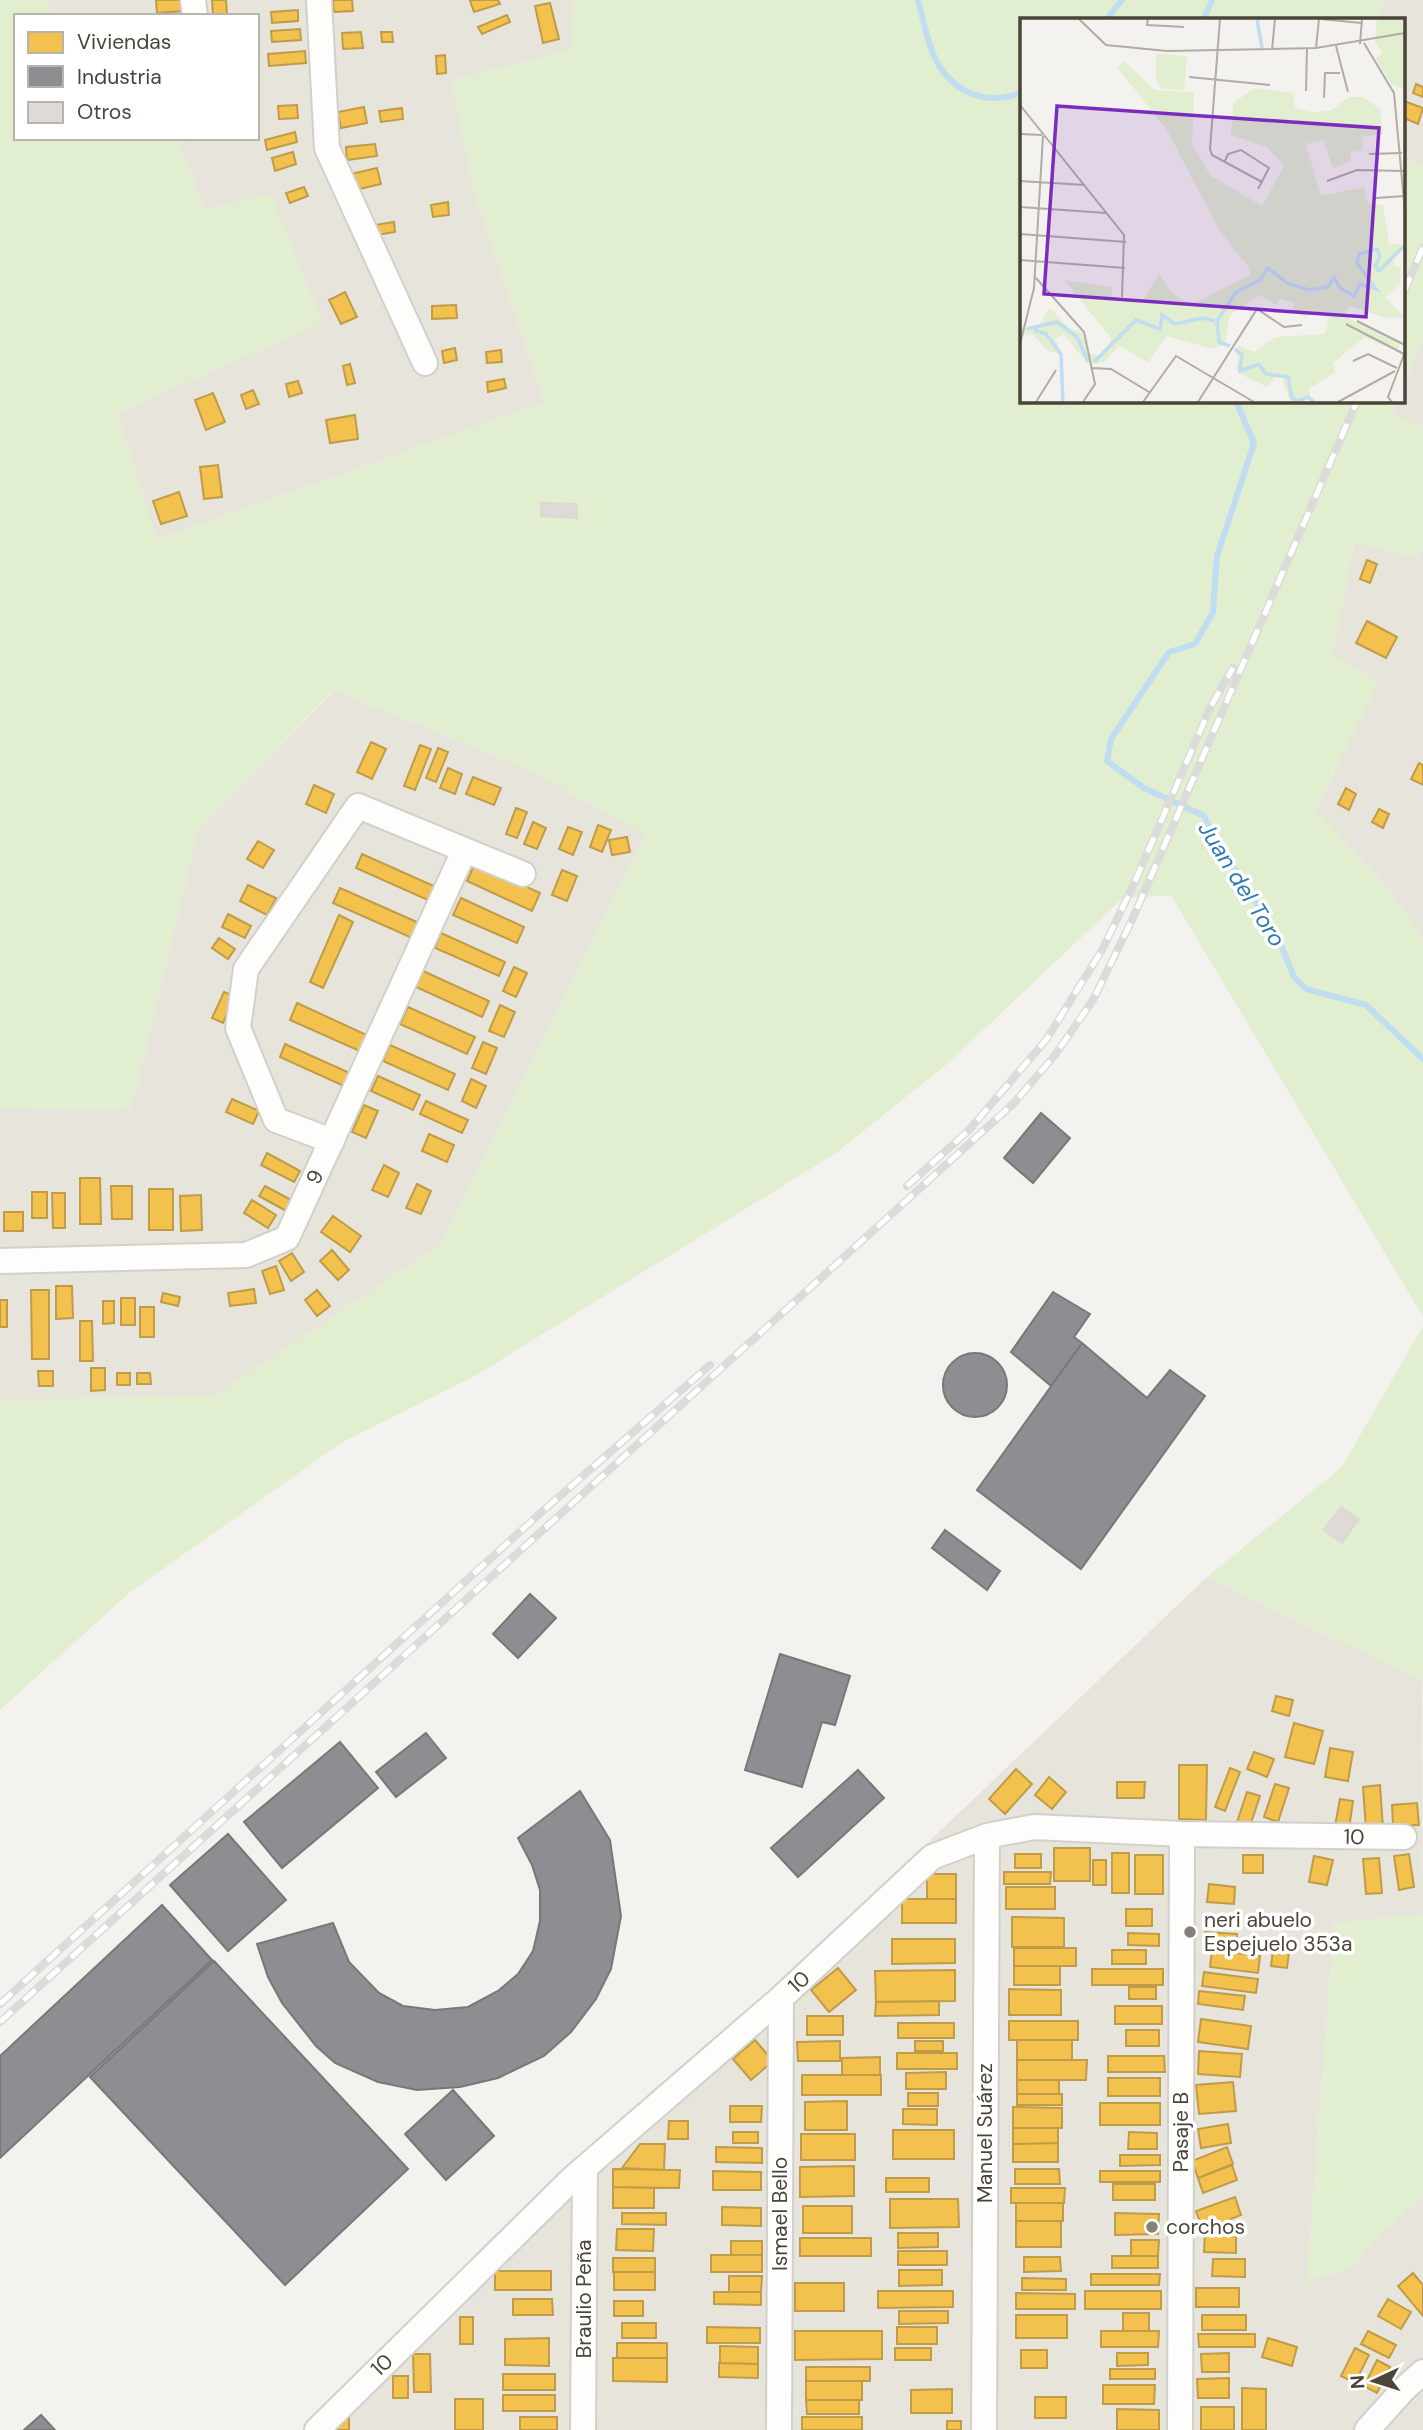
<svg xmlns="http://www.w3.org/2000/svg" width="1423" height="2430" viewBox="0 0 1423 2430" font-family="'DM Sans',sans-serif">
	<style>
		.residential { fill: #e7e4dc }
		.green { fill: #e1eecf }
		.homes { fill: #f2c14e; stroke: #c09c48; stroke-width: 2 }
		.industry { fill: #8d8d92; stroke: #797777; stroke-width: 2 }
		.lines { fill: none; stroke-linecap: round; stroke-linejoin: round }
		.stream { stroke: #c0ddf1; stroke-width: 6 }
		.building { fill: #dedbd6; stroke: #dcd9d4; stroke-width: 2 }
		.minor-casing { stroke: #d2d0cb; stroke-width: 28 }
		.minor { stroke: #fdfdfc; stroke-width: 24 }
		.rail-casing { stroke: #dbdbda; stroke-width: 8 }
		.rail { stroke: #fff; stroke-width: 5; stroke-dasharray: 16; stroke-linecap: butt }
		.poi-dot { fill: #868178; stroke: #fff; stroke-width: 2.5 }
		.labels { text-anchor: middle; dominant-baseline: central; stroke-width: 7; stroke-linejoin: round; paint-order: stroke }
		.street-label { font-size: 21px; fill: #4b4439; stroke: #fff }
		.poi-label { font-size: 21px; fill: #4b4439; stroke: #fff; text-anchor: start }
		.water-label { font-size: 23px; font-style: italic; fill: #2e7ab2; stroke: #fff }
		.inset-river { fill: none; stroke: #c0ddf1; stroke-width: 3.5 }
		.inset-road { fill: none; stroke: #b0aca6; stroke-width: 2 }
		.view { fill: #7b2cbf; fill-opacity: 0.15; stroke: #7b2cbf; stroke-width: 3.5 }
		.inset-edge { fill: none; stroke: #4b4439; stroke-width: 3.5 }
	</style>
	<rect width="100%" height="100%" fill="#f4f2ee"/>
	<path class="residential" d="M47,0h527l-2,49 -99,140 72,213 -388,138 -40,-127 206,-91 -119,-113 -27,-71h80v-122h-206z
		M1384,0h39v166l-19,-7v-140h-25z
		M1423,340v88l-31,-15 5,-12h7v-16z
		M1354,543l64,15 5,-14v394l-47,-65 -61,-63 19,-37 -2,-119z
		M334,690l193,79 119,66 -206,410 -224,150 -216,6v-292l131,1 67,-280z
		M1207,1577l215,104 1,233 -89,9 -27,358 44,-13 29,-33 43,-39v234h-1113z"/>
	<path class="green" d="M0,0h47l4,16h-35v122h161l27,71 67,-15 52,129 -206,90 41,127 387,-138 -72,-213 -22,-109 121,-31 2,-49h810l-5,19h-357v382h375l-5,12 31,15v116l-5,14 -64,-15 -22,111 47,28 -64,128 61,63 47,65v379l-252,-422 -49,4 -175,165 -111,89 -363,224 -132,66 -212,150 -129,117v-309l216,-6 224,-150 205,-410 -118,-66 -194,-79 -135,140 -67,280 -131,-1z
		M1404,159l19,7v174l-19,45z
		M1423,1326v370l-1,-15 -215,-104 135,-110z
		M1423,1914v282l-43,39 -29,33 -44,13 27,-358z"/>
	<path class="homes" d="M156,0h28l1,11 -28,2z
		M212,0h14l1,14 -14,1z
		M333,0h19l1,11 -19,1z
		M474,0h24l2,4 -26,8 -4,-11z
		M550,3l9,36 -16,4 -8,-37z
		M298,10v11l-26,2 -1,-11z
		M507,15l3,7 -28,12 -4,-7z
		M300,29l1,11 -29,2 -1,-11z
		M361,32l2,16 -20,1 -1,-16z
		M381,32h11l1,10h-11z
		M305,51l1,12 -37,3 -1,-12z
		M445,55l1,18 -9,1 -1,-18z
		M1416,84l7,3v10l-10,-4z
		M1404,101l19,7 -5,16 -14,-6z
		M297,105l1,13 -19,1 -1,-13z
		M364,107l3,16 -26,5 -3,-16z
		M402,108l1,11 -22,3 -2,-11z
		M295,132l2,10 -30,8 -2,-10z
		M375,144l2,12 -30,4 -1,-13z
		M293,152l3,12 -21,7 -3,-13z
		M377,168l4,16 -26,6 -4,-16z
		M304,187l4,9 -18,7 -4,-10z
		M448,202l1,13 -16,2 -2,-12z
		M394,222l1,10 -18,3 -2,-10z
		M345,292l12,25 -16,7 -12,-24z
		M456,305l1,13 -25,1v-13z
		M455,348l2,12 -13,3 -2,-12z
		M501,350l1,12 -15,1 -1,-11z
		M350,364l5,19 -8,2 -4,-19z
		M504,379l2,9 -18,4 -1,-10z
		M298,381l4,12 -13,4 -3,-13z
		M253,390l6,14 -13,5 -5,-14z
		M213,393l12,29 -19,8 -11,-30z
		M355,415l3,24 -28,4 -4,-23z
		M218,465l4,32 -18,2 -4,-32z
		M179,492l8,24 -26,8 -8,-23z
		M1367,560l10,4 -7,19 -10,-4z
		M1367,621l30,16 -11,21 -30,-15z
		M371,742l15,7 -14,30 -15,-7z
		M420,745l11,4 -16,41 -11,-4z
		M438,748l10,4 -12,30 -10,-4z
		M1419,763l4,2v20l-12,-6z
		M448,768l14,6 -7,20 -15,-6z
		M473,777l28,11 -7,17 -28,-11z
		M314,785l20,9 -8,19 -20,-9z
		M1346,788l10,6 -7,16 -11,-6z
		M516,808l11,4 -10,26 -11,-4z
		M1379,809l10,5 -6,14 -11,-6z
		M533,822l13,6 -9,21 -13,-5z
		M598,825l13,5 -9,22 -12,-5z
		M568,827l14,5 -9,23 -14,-6z
		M627,837l3,15 -18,3 -3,-15z
		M258,841l16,9 -11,18 -16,-9z
		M362,854l74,33 -6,14 -74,-33z
		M475,863l65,30 -8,18 -65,-30z
		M562,870l15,6 -10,25 -15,-6z
		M248,885l28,13 -9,17 -27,-14z
		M340,888l86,38 -7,15 -86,-38z
		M461,898l63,29 -7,16 -64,-28z
		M228,914l23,12 -6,12 -23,-11z
		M339,915l14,7 -30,66 -13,-6z
		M441,933l64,29 -6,14 -64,-28z
		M219,938l16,11 -7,10 -16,-11z
		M514,967l13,6 -11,24 -13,-6z
		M423,971l66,30 -7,16 -66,-30z
		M224,992l10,4 -11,27 -11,-5z
		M297,1003l74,34 -7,16 -74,-33z
		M500,1005l15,7 -11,25 -15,-6z
		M408,1007l67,30 -8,17 -67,-30z
		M483,1042l14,6 -11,26 -14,-6z
		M285,1044l67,30 -6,13 -66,-30z
		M390,1045l65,29 -7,16 -65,-29z
		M378,1076l42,19 -7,15 -42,-19z
		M471,1079l15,7 -10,22 -14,-7z
		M232,1099l27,12 -6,13 -27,-12z
		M426,1101l42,19 -6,13 -42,-19z
		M364,1105l14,6 -12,27 -14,-6z
		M429,1134l25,11 -7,17 -25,-11z
		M267,1153l33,18 -6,11 -33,-17z
		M384,1165l15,8 -11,24 -16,-7z
		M80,1178h20l1,46h-21z
		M417,1184l14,7 -10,23 -15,-6z
		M111,1186h21v33h-20z
		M265,1186l30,16 -5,11 -31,-17z
		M149,1189h24v41h-24z
		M32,1192h15v26h-15z
		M52,1193h13v35h-12z
		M201,1195l1,35 -21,1 -1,-35z
		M252,1200l24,15 -8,13 -24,-15z
		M4,1212h19v19h-19z
		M333,1216l28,20 -11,16 -29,-20z
		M332,1250l17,20 -11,10 -18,-19z
		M292,1253l12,19 -13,9 -12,-20z
		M276,1266l8,24 -14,4 -8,-23z
		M56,1286h16l1,32 -17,1z
		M254,1289l2,14 -26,3 -2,-13z
		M31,1290h18v69h-17z
		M317,1290l13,16 -13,10 -12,-16z
		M163,1293l17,4 -2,9 -17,-4z
		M121,1298h14v27h-14z
		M0,1300h7v27h-7z
		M103,1301h11v22l-11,1z
		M140,1307h14v30h-14z
		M80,1321h12l1,40h-13z
		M91,1368h14v22l-14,1z
		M38,1371h15v15h-14z
		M117,1373h13v12h-13z
		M137,1373h13l1,11h-14z
		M1276,1696l17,4 -4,16 -17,-5z
		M1294,1723l29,8 -9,33 -29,-7z
		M1330,1748l23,4 -5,29 -23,-4z
		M1254,1752l20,7 -7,18 -20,-8z
		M1179,1765h28l-1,55 -27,-1z
		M1230,1768l10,4 -15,39 -10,-4z
		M1016,1769l16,15 -27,30 -16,-15z
		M1049,1777l17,15 -14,17 -17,-14z
		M1117,1782h28l-1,16h-27z
		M1275,1784l14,4 -11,34 -14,-5z
		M1380,1785l3,43 -17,1 -3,-42z
		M1247,1792l13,4 -10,30 -13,-4z
		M1340,1799l13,2 -4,28 -14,-3z
		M1417,1803l2,22 -26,1 -1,-21z
		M1054,1848h36v33h-36z
		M1112,1853h17v40h-17z
		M1015,1854h26v14h-26z
		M1409,1854l5,33 -15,3 -5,-34z
		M1135,1855h28v39h-28z
		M1243,1855h20v18h-20z
		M1314,1856l19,4 -6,25 -18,-3z
		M1379,1858l3,35 -16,1 -3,-35z
		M1093,1860h13v25h-13z
		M1004,1872h47l-1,12h-46z
		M927,1874h29v25h-29z
		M1209,1884l26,3 -1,17 -27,-2z
		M1006,1887h49v22h-49z
		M902,1899h54v24h-54z
		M1126,1909h26v17h-26z
		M1012,1917l52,1v29h-52z
		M1205,1932l32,2v9l-32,-1z
		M1128,1933l31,1v12l-31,-1z
		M892,1939h63v24l-63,1z
		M1274,1942l16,3 -3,23 -16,-2z
		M1014,1948h62v18h-62z
		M1112,1950h34v14h-34z
		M1212,1950l48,6 -2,17 -48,-6z
		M1014,1966h46v19h-46z
		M838,1968l18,22 -27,22 -18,-22z
		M1092,1969h71v16h-71z
		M955,1970v31l-79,1 -1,-31z
		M1204,1972l54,7 -2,14 -54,-7z
		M1129,1987h27v12h-27z
		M1009,1989l52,1v25h-52z
		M1199,1991l46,5 -2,14 -45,-6z
		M939,2001v14l-64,1 1,-14z
		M1115,2006h47v18h-47z
		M807,2016h36v19h-36z
		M1201,2019l50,7 -3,23 -50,-7z
		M1009,2021h69v19h-69z
		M898,2023h56v15h-56z
		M1126,2030h33v16h-33z
		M755,2040l18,21 -22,19 -18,-21z
		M1017,2040h55v20h-55z
		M840,2041v20h-42l-1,-19z
		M915,2041h28v10h-28z
		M1199,2051l43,3 -2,23 -42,-3z
		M897,2053h60v16h-60z
		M1108,2056h56l1,16h-57z
		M880,2057v18h-38v-17z
		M1017,2060h70l-1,20h-69z
		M946,2072v17h-40v-16z
		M802,2075h79v20h-79z
		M1108,2078h52v18h-52z
		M1017,2080h42v14h-42z
		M1233,2082l3,29 -37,3 -3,-29z
		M908,2093h30v13h-30z
		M1017,2094h45v11h-45z
		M847,2101v29h-42v-28z
		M1100,2103h60v22h-60z
		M730,2106h32l-1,16h-31z
		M1013,2107l49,1v20h-49z
		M903,2109h34v16l-34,-1z
		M669,2121h19v18h-20z
		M1228,2124l3,19 -30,5 -3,-19z
		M1013,2128h45v15l-45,1z
		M893,2130h61v29h-61z
		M733,2132h25v11h-25z
		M1129,2132l28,1v16h-29z
		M801,2134h54v26h-54z
		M1058,2143v19h-45v-18z
		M640,2144h25l-1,26 -42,-2z
		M716,2147l46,1v15l-46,-1z
		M1227,2147l6,17 -35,14 -6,-17z
		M1120,2155h40v10l-40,1z
		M1232,2165l5,15 -34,13 -5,-15z
		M854,2166v30l-54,1v-30z
		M613,2169l67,1 -1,18 -66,-1z
		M1015,2169h44l1,15h-45z
		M713,2171l48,1v18h-48z
		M1100,2171h60v11h-60z
		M886,2178h43v14h-43z
		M1113,2184h42v16h-42z
		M613,2187l41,1v20h-41z
		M1011,2188h54l-1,15h-53z
		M1235,2197l6,18 -38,15 -7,-19z
		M890,2199h68l1,28 -69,1z
		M1016,2203h47v18h-47z
		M803,2206h49v27h-49z
		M722,2207l39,1v18l-39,-1z
		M622,2213h44v12l-44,-1z
		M1115,2213l44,1 -1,20 -43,1z
		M1016,2221h45v26h-45z
		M617,2229h37l-1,22 -37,-1z
		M1205,2231l31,2v20l-32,-1z
		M898,2233h40v14l-40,1z
		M800,2238h71v18h-71z
		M1131,2240h28l-1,16h-27z
		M731,2241h31v14h-31z
		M898,2251h49v14h-49z
		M711,2255h51v17h-51z
		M1112,2256h46v12h-46z
		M1024,2257h36l1,14 -37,1z
		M613,2258h42v14h-42z
		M1213,2259h32v18l-33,-1z
		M899,2270h43v15l-43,1z
		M495,2271h56v19h-56z
		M614,2272h41v18h-41z
		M1413,2273l10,12v31l-25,-30z
		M1091,2274h69l-1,11h-68z
		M729,2276h33l-1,16h-32z
		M1022,2278l44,1v11h-44z
		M795,2283h49v28h-49z
		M1196,2288h43v19h-43z
		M878,2291h75v16l-75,1z
		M1085,2291h76v18h-76z
		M714,2292h47v13l-47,-1z
		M1016,2293l59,1v15h-59z
		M513,2299h39l1,16h-40z
		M1388,2299l23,13 -10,17 -23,-13z
		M614,2301h29v15h-29z
		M899,2311h49v12l-49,1z
		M1123,2313h26v18h-26z
		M1016,2315h51v23h-51z
		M1202,2315h44v15h-44z
		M460,2317h13v27h-13z
		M622,2323h34v15h-34z
		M707,2327l53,1v15h-53z
		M897,2327h40v17h-40z
		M795,2331h87v28l-87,1z
		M1101,2331h58l-1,16h-57z
		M1368,2331l28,14 -7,13 -28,-14z
		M1198,2334h57v13h-56z
		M549,2338v28l-44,-1v-26z
		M1268,2338l29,9 -5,19 -30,-9z
		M617,2343h50v15h-50z
		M720,2346l38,1v17l-38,-1z
		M895,2348h36v12h-36z
		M1355,2348l14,7 -14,28 -14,-7z
		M1021,2350h26v18h-26z
		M1117,2353h31v12l-31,1z
		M1229,2353v19h-27l-1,-18z
		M413,2354h17l1,38h-17z
		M613,2358h54v24l-54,-1z
		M1377,2360l13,7 -13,26 -13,-7z
		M719,2363l39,1v14l-39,-1z
		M806,2367h64v14h-64z
		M1110,2369h45v10h-45z
		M503,2374h52v16h-52z
		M393,2376h15v22h-15z
		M1229,2378v20h-31l-1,-19z
		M806,2381h56v19h-56z
		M1103,2385h52l-1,19h-51z
		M1242,2388l24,1v41h-24z
		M952,2389v24h-41v-23z
		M503,2395h52v16h-52z
		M1035,2397h31v21h-31z
		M455,2399h28v31h-28z
		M806,2400h53v14h-52z
		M1201,2407h33v23h-33z
		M1117,2409l42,1v20h-42z
		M333,2416h16v14h-16z
		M520,2417h37v13h-37z
		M802,2417h60v13h-60z
		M947,2421h14v9h-14z"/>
	<path class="industry" d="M1041,1113l29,25 -37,45 -29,-25z
		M1053,1292l37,22 -16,23 8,6 -31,43 -40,-34z
		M1082,1343l65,55 23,-28 35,26 -124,173 -104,-79z
		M943 1385a32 32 0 1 1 64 0a32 32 0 1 1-64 0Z
		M945,1530l55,41 -13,19 -55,-42z
		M530,1594l26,24 -38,40 -25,-24z
		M780,1654l70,22 -15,49 -13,-3 -20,65 -57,-17z
		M426,1733l20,25 -50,39 -20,-25z
		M340,1742l38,46 -96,80 -38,-46z
		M858,1770l26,28 -86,79 -27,-29z
		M580,1791l30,49 11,76 -10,53 -15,30 -25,33 -27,24 -46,22 -38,9 -43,3 -39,-8 -43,-19 -19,-17 -34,-43 -14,-26 -11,-33 76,-21 16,39 30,31 24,13 32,4 33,-3 30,-16 20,-17 15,-23 7,-30v-31l-8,-25 -14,-27z
		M228,1834l58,66 -58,51 -58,-66z
		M162,1905l50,55 -212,198v-102z
		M214,1961l194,208 -123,116 -195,-208z
		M453,2090l41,46 -48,44 -41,-46z
		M41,2415l14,15h-31z"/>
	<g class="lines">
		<path class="stream" d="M918,0c5,19 9,41 17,58 17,35 52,49 87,34
			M1107,19l15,-19
			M1204,19l8,-19
			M1236,401l18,42 -37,113 -4,56 -18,32 -26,8 -58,87 -4,22 37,27 60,28 12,24 61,95 17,42 12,12 60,16 57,54"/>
	</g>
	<path class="building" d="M541,503l36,1v14l-36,-2z
		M1341,1507l18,12 -17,24 -18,-13z"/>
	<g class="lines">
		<defs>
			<path id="minor" d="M193,0l2,16
				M319,0l8,148 98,215
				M332,1141l-56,-21 -38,-92 8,-59 112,-163 165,68
				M0,1261l246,-6 41,-17 177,-387
				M317,2430l256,-252 208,-180 151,-141 55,-21 47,-9 148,7 222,3
				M583,2430l2,-261
				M779,2430l2,-432
				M984,2430l3,-594
				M1180,2430l2,-596
				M1367,2430l37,-41 19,-17"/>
		</defs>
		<use href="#minor" class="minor-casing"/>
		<use href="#minor" class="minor"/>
		<defs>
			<path id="rail" d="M1404,292l19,-45
				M907,1186l62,-56 77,-90 56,-90 31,-64 78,-180 22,-38
				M0,2004l545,-495 165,-144
				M0,2022l1014,-919 41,-48 38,-55 39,-80 225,-519"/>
		</defs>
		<use href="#rail" class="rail-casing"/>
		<use href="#rail" class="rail"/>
	</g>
	<g class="poi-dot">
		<circle cx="1190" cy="1932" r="7"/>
		<circle cx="1152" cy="2227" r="7"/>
	</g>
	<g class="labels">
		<g class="street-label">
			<text transform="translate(315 1177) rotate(-65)">9</text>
			<text transform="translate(1354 1837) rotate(1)">10</text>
			<text transform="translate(799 1982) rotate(-43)">10</text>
			<text transform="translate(1181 2132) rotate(-90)">Pasaje B</text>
			<text transform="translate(985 2133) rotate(-90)">Manuel Suárez</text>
			<text transform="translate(780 2214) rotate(-90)">Ismael Bello</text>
			<text transform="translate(584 2299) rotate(-90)">Braulio Peña</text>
			<text transform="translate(382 2365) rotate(-44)">10</text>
		</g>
		<g class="poi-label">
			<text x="1204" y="1920">neri abuelo<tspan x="1204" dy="24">Espejuelo 353a</tspan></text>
			<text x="1166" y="2227">corchos</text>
		</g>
		<g class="water-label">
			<text transform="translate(1242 884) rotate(58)">Juan del Toro</text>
		</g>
	</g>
	<g transform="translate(1020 18)">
		<rect width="385" height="385" fill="#f4f2ee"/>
		<path d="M357,1h28v71l-13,-5 -17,-27 8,-4 -8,-12zM136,36l31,2 -3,34 -22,-1 -6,-8zM104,43l31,29 39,2 -2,52 18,31 52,31 22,-40 -17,-19 -36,-12 2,-32 22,-15 38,5 2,15 15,4 20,-1 19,-14h14l17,12 3,25 -21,3v13l-12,3 1,9 -18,6 -10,-28 -17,4 15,52 43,-9 4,16 15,2 6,39h14l-11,14 2,7 7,2 -1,16 -15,15 20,19 -18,1 -38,-12 -5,10 56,28 -3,7 -32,-14 -32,26 2,10 -27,16 3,8 -21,5 -8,-25 -6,-1 -9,11 -25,-12 -6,-7 3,-12 -4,-4 3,-7 16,7 21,-15 50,-3 4,-16 -17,-9 -6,9 -14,-7 2,-8 -14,-4 -4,6 -17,-10 -29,20 -6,31 -15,2 -42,-12 -19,26 -29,-16 -15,16 -16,3 -24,-31 -9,5 7,16 -16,-5 -12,-15 -14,-1v-6h17l13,-20 19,20 13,5 8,21 10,1 12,-16 -48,-59 48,7v14h31l16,-27 13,19 19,12 59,-30 -1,-7 -31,-40 -51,-98 -50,-63z" fill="#e1eecf"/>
		<path class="inset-river" d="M237,1l5,29M197,303l19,-29 24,-12 8,-12 19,15 22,7 19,-3 6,-10 6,11 14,8 6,-12 16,5 -19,-26 2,-9 18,-5 3,8 -5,9 4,5 26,-26M197,304l2,20 11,4M7,311l30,-7 20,15 11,24M14,312l12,4 15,20 2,48M215,331l7,6 -2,16 19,-7 7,10 22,3 4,21 6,3 10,-4 6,5M74,344l42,-42 24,9 2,-14 13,9 28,-6 12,3"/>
		<path class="inset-road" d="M59,1l27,26 61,6 149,-3 89,-15M128,1l-1,6 37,2M200,1l-10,130 2,6 50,27M301,1l40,4M344,25l30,50 11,119M340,26l2,-25M316,28l12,46M296,30l3,-29M252,32l3,-31M169,59l81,8M286,73l1,-42M304,80l1,-25h15M0,87l104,130 -2,62M0,116l22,1M349,136l33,-1M205,143l3,-7 13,-4 28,18 -11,21M0,163l65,4M307,163l30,-11 47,1M356,180l29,-2M0,189l86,6M0,216l106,8M0,242l105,8M16,260l48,54 11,52 -12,18M337,303l48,24M326,306l58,30M0,326l14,-56 9,-152M333,343l15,-7 29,14M71,350l20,1 38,23M16,384l20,-32M123,384l33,-46 78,46M178,384l59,-93 27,18 18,-2M318,384l57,-31M372,384l-4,-5 17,-45"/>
		<path class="view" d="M37,88l322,22 -13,189 -322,-23z"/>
		<rect width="385" height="385" class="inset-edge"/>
	</g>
	<rect x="14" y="14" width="245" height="126" fill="#ffffff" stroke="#b7b4b0" stroke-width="2"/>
	<rect x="28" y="32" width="35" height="21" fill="#f2c14e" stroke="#b7b4b0" stroke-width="2"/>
	<text x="77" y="49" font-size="21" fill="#4b4439">Viviendas</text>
	<rect x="28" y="66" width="35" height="21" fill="#8d8d92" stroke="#b7b4b0" stroke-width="2"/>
	<text x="77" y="84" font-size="21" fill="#4b4439">Industria</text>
	<rect x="28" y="102" width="35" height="21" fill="#dedbd6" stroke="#b7b4b0" stroke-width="2"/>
	<text x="77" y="119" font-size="21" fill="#4b4439">Otros</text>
	<g transform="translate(1374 2381) rotate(266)" stroke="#ffffff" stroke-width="5" paint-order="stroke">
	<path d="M0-5L12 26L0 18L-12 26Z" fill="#4b4439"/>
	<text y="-10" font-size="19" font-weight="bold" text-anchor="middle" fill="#4b4439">N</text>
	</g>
</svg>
